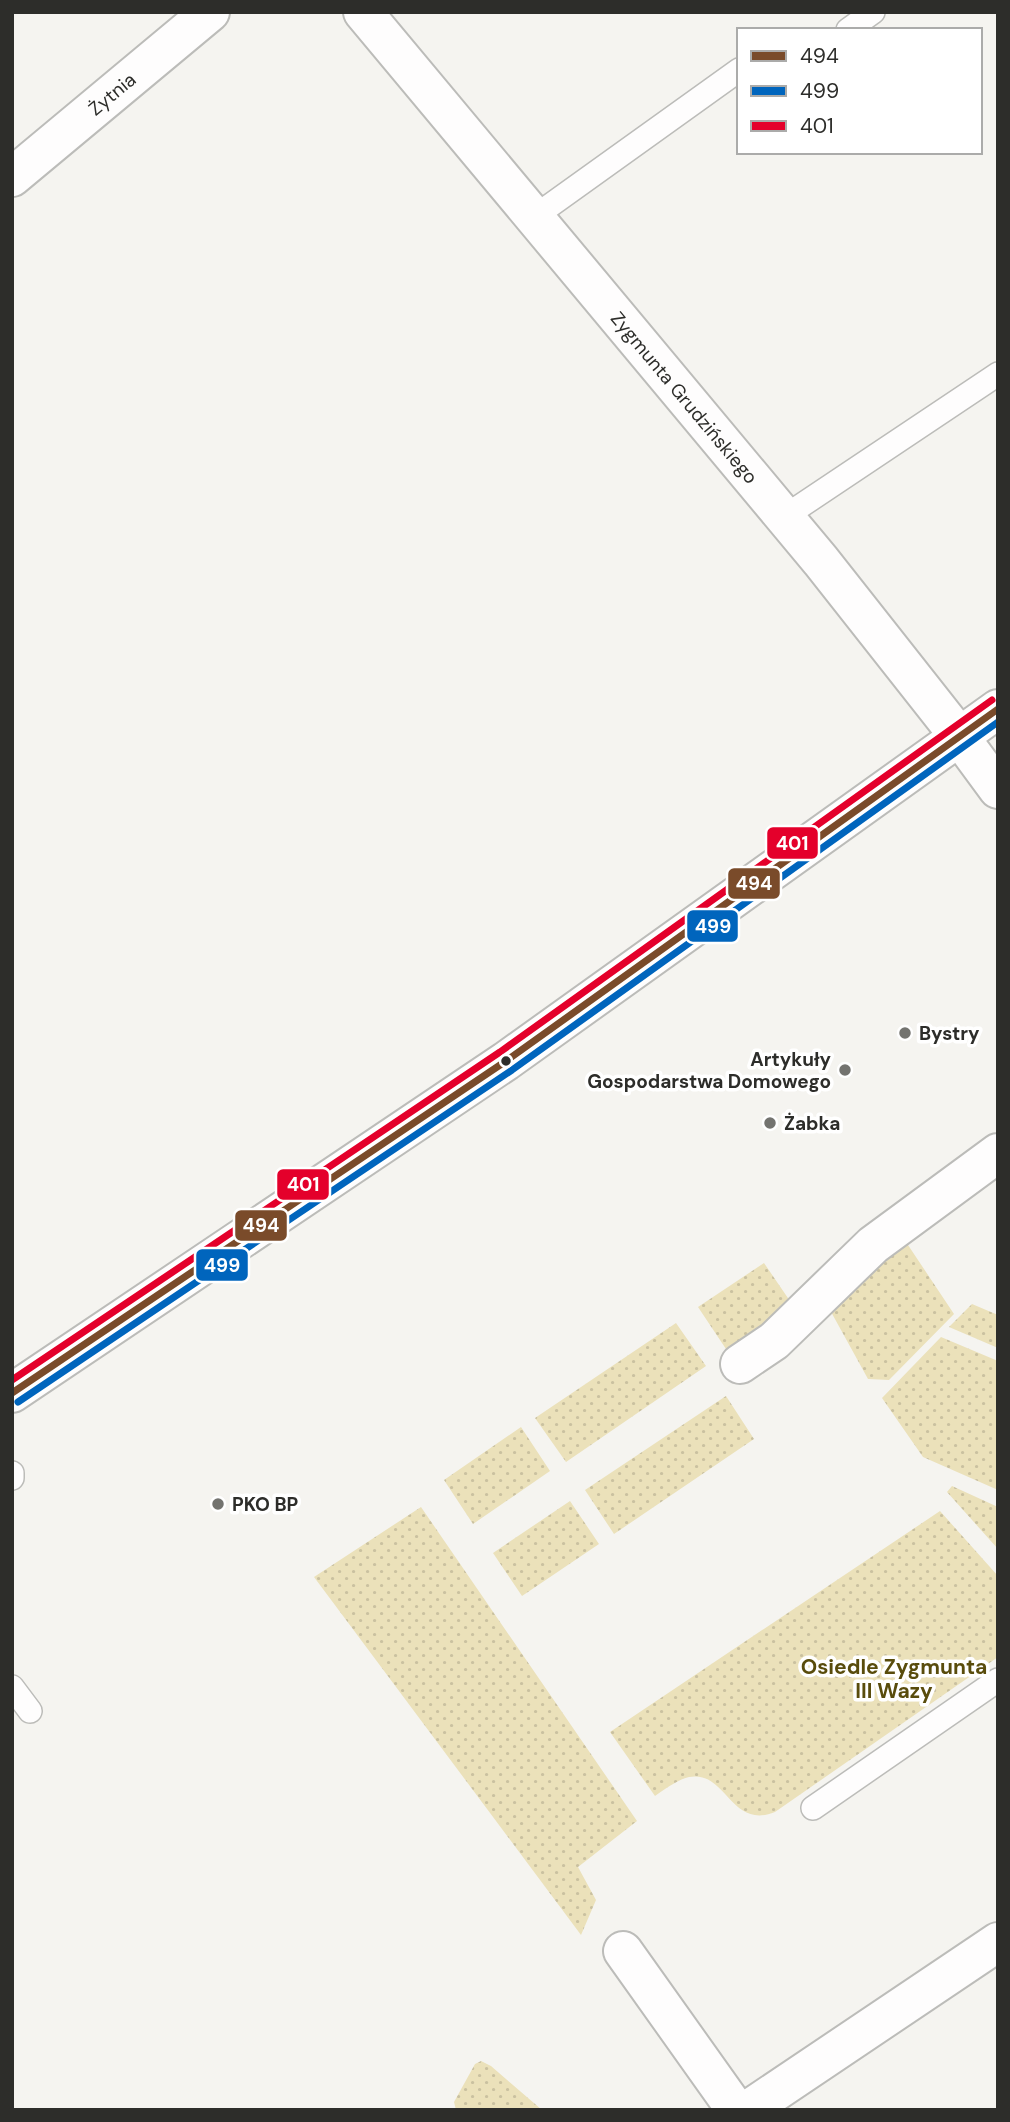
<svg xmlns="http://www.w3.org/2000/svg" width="1010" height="2122" viewBox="0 0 1010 2122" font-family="'DM Sans',sans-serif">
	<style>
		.grass { fill: url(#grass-dots) }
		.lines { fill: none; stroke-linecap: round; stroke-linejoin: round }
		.service-casing { stroke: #bcbcb9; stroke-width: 26 }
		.minor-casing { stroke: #bcbcb9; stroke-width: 42 }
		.tertiary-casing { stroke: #bcbcb9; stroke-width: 42 }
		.service { stroke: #fefdfd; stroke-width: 23 }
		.minor { stroke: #fefdfd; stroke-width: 38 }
		.tertiary { stroke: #fefdfd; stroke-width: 38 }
		.bus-1-casing { stroke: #fff; stroke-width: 12 }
		.bus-2-casing { stroke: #fff; stroke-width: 12 }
		.bus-3-casing { stroke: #fff; stroke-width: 12 }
		.bus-1 { stroke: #7a4b2a; stroke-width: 7 }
		.bus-2 { stroke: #0065bd; stroke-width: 7 }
		.bus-3 { stroke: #e4002b; stroke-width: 7 }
		.poi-dot { fill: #73736f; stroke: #fff; stroke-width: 2.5 }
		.bus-dot { fill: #2d2d2a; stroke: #fff; stroke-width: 2.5 }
		.labels { text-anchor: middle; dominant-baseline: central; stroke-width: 7; stroke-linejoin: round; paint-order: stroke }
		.street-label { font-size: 19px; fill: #2d2d2a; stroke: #fff }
		.poi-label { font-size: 19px; font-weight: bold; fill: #2d2d2a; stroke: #fff; text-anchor: start }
		.neighbourhood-label { font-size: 21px; font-weight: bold; fill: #594c0c; stroke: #fff }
		.line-badge { stroke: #fff; stroke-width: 2.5 }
		.badge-label { font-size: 19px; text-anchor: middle; font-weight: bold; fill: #fff }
	</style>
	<defs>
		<pattern id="grass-dots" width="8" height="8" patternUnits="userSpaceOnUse" patternTransform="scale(1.75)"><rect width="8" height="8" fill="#ebe1ba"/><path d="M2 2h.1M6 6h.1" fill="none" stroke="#cac1a0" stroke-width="1.8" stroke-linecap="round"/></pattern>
	</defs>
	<rect width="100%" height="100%" fill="#f5f4f0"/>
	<path class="grass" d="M904,1239l50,75 -65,66 -21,-1 -38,-69z
		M764,1263l26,38 -2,5 -60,46 -30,-45z
		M972,1304l26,11v33l-49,-21z
		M676,1323l30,43 -140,96 -31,-44z
		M941,1337l57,24v129l-75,-33 -41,-59z
		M726,1396l28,43 -140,95 -29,-44z
		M521,1427l29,44 -77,53 -29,-44z
		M952,1486l46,21v42l-51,-57z
		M570,1501l29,43 -77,52 -29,-43z
		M421,1507l216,314 -59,46 18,33 -15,35 -267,-358z
		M940,1511l58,65v81l-223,155c-45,18 -48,-42 -86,-35 -12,3 -24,12 -34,19l-45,-64z
		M481,2061l10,5 51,44h-86l-2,-8 21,-38z"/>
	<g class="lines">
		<defs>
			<path id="service" d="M848,30l25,-18
				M534,217l205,-147
				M784,517l214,-143
				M12,1473v5
				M12,1687l18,24
				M813,1808l185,-128"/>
			<g id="minor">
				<path id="s1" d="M12,177l198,-165"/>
				<path d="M959,736l39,53"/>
				<path d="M740,1364l34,-23 99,-96 125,-92"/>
				<path d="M623,1951l113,159"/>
				<path d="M748,2110l250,-168"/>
			</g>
			<g id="tertiary">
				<path id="s2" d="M363,12l458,549 138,175"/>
				<path d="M12,1393l494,-332 492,-352"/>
			</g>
		</defs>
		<use href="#service" class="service-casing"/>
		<use href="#minor" class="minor-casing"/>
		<use href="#tertiary" class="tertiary-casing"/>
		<use href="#service" class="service"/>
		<use href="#minor" class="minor"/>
		<use href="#tertiary" class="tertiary"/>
		<defs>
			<path id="bus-1" d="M12,1393l494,-332 492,-352"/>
			<path id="bus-2" d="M18,1402l494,-332 486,-348"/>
			<path id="bus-3" d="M12,1380l488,-328 492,-352"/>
		</defs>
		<use href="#bus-1" class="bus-1-casing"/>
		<use href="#bus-2" class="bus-2-casing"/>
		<use href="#bus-3" class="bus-3-casing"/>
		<use href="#bus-1" class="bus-1"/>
		<use href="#bus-2" class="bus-2"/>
		<use href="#bus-3" class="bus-3"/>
	</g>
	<g class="poi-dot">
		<circle cx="905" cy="1033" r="7"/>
		<circle cx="845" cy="1070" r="7"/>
		<circle cx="770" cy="1123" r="7"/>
		<circle cx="218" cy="1504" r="7"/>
	</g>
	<circle class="bus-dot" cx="506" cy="1061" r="6"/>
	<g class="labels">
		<g class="street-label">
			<text stroke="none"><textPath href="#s1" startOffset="130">Żytnia</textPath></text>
			<text stroke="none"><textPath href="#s2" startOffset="502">Zygmunta Grudzińskiego</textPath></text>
		</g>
		<g class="poi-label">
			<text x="919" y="1033">Bystry</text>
			<text x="831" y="1059" text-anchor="end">Artykuły<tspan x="831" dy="22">Gospodarstwa Domowego</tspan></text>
			<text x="784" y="1123">Żabka</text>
			<text x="232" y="1504">PKO BP</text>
		</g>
		<g class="neighbourhood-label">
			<text x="894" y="1667">Osiedle Zygmunta<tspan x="894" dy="24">III Wazy</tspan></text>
		</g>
	</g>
	<g class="line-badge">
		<rect x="766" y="826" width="53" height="34" rx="7" fill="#e4002b"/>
		<rect x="727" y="867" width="54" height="33" rx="7" fill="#7a4b2a"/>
		<rect x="686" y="909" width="53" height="34" rx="7" fill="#0065bd"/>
		<rect x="276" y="1168" width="54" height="33" rx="7" fill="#e4002b"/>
		<rect x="234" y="1209" width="54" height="33" rx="7" fill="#7a4b2a"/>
		<rect x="195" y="1248" width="54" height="34" rx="7" fill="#0065bd"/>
	</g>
	<g class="badge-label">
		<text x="792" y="850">401</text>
		<text x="754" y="890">494</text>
		<text x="713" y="933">499</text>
		<text x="303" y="1191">401</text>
		<text x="261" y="1232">494</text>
		<text x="222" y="1272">499</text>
	</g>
	<rect width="1010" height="2122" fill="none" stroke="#2d2d2a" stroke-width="28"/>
	<rect x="737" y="28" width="245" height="126" fill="#ffffff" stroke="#ababaa" stroke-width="2"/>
	<rect x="751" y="51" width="35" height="10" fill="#7a4b2a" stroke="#ababaa" stroke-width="2"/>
	<text x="800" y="63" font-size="21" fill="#2d2d2a">494</text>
	<rect x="751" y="86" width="35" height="10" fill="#0065bd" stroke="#ababaa" stroke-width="2"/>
	<text x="800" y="98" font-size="21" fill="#2d2d2a">499</text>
	<rect x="751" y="121" width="35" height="10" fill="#e4002b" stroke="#ababaa" stroke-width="2"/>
	<text x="800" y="133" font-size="21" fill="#2d2d2a">401</text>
</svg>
